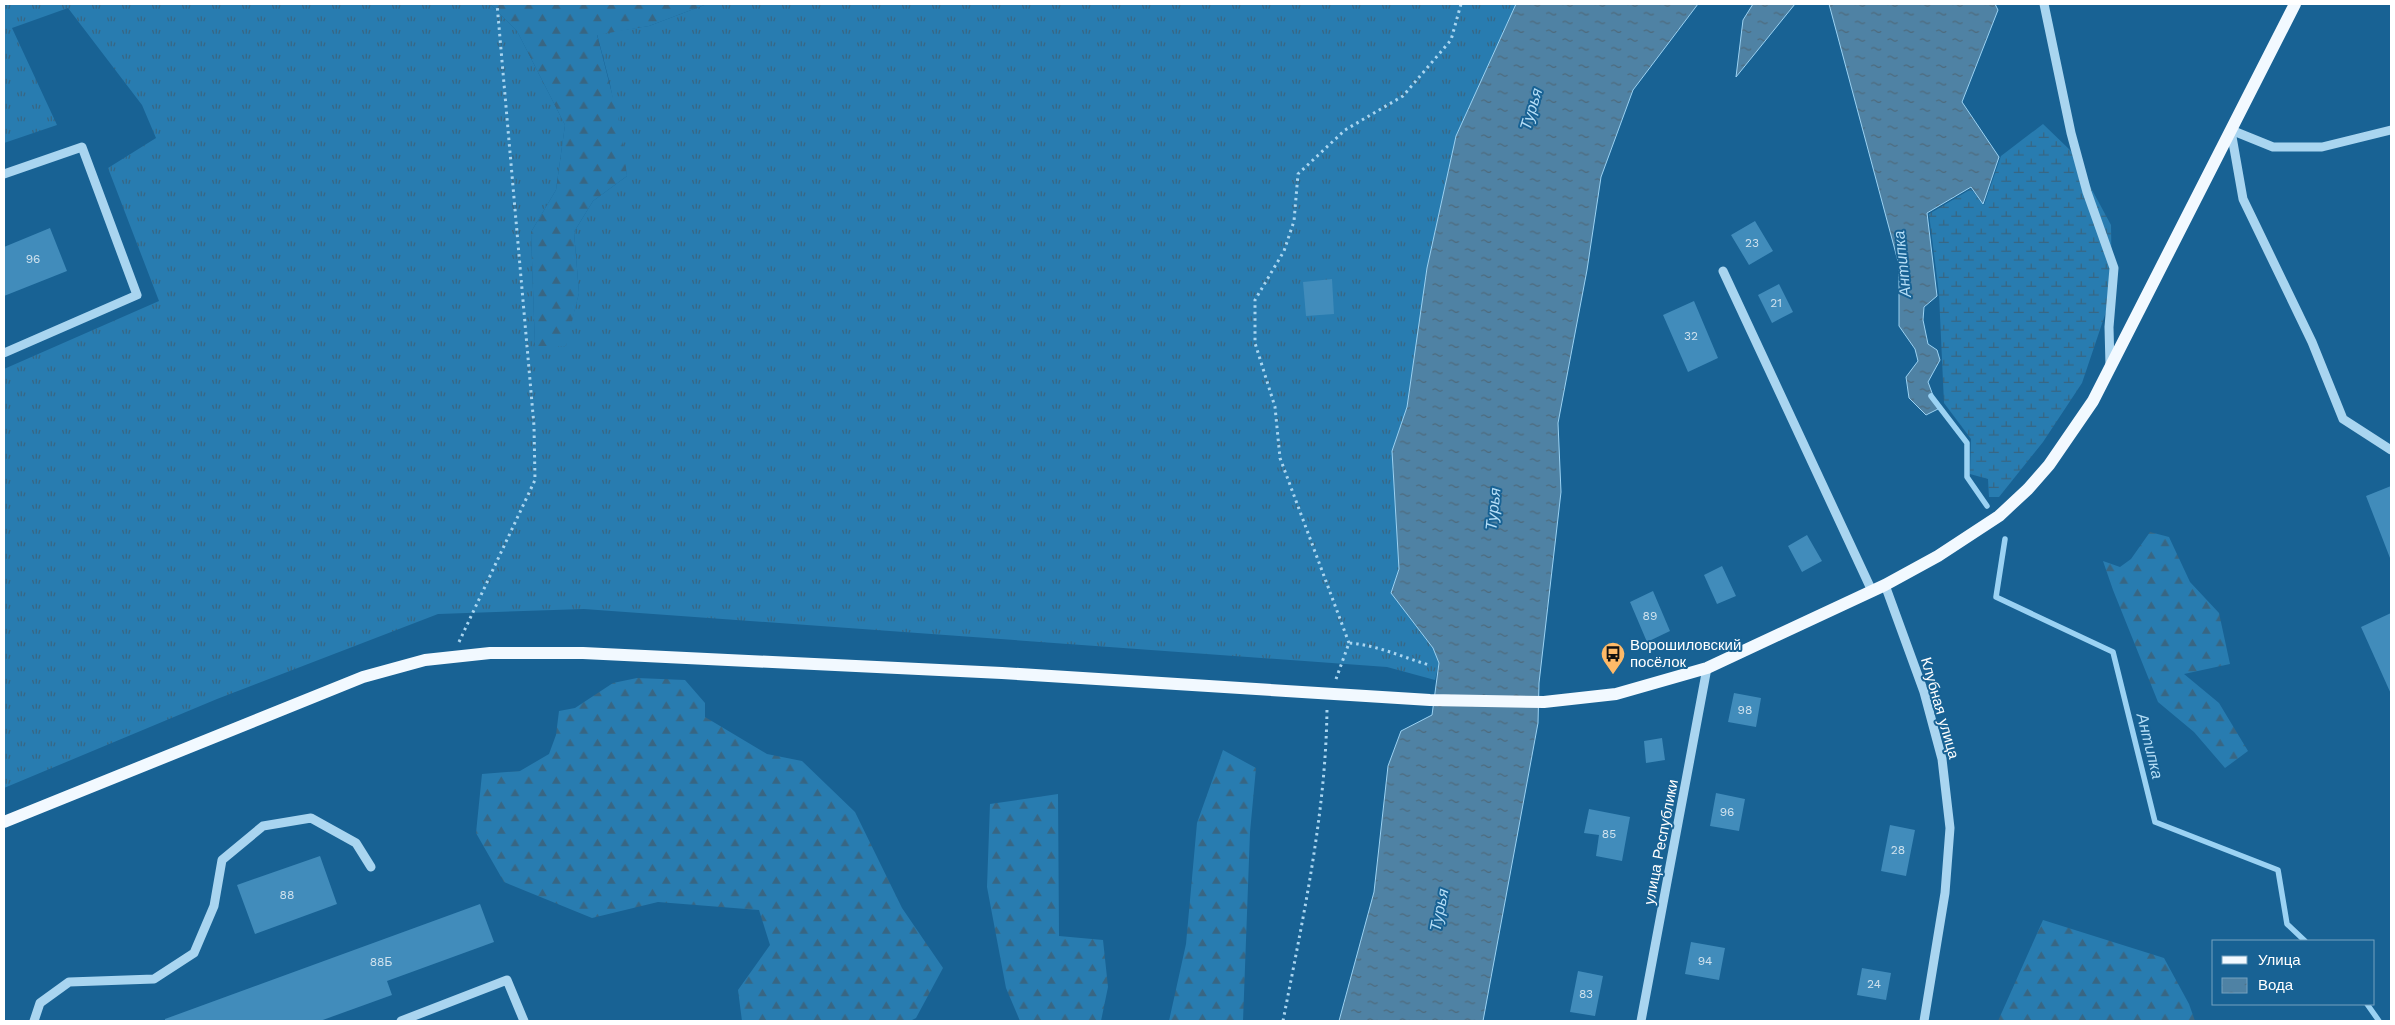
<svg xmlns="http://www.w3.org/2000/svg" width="2395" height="1025" viewBox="0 0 2395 1025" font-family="'Work Sans',sans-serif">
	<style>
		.grass { fill: url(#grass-tufts) }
		.forest { fill: url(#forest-firs) }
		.wetland { fill: url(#wetland-marsh) }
		.water { fill: url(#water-ripples); stroke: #9bd2f3 }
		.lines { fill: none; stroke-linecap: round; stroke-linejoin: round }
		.stream { stroke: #9bd2f3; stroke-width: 5.5 }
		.building { fill: #418cbb }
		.path { stroke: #a9d5f0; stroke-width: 3; stroke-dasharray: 2.5 4; stroke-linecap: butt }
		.minor { stroke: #a9d5f0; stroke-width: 9 }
		.major { stroke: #f2f9ff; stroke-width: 12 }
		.labels { text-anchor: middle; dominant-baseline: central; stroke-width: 4; stroke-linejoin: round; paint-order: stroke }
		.number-label { font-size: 12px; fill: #d0e2ee }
		.poi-label { font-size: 15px; fill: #fff; stroke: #186294; text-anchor: start }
		.street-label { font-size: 15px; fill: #fff; stroke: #186294 }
		.water-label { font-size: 16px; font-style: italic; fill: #b5def7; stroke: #186294 }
	</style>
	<defs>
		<pattern id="grass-tufts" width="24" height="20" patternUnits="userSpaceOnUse" patternTransform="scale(1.25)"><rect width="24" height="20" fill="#287cb0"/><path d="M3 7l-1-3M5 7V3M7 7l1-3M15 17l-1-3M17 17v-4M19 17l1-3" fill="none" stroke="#386683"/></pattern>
		<pattern id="forest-firs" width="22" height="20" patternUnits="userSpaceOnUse" patternTransform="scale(1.25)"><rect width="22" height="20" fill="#287cb0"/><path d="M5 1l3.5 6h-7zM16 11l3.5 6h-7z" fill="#386683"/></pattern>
		<pattern id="wetland-marsh" width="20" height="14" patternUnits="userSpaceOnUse" patternTransform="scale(1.25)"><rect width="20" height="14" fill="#287cb0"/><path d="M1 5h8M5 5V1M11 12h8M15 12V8" fill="none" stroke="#386683"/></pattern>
		<pattern id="water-ripples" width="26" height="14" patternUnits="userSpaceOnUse" patternTransform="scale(1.25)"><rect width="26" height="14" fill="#4f82a4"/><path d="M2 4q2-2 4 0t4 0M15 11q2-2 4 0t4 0" fill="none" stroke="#4e6a7c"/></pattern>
	</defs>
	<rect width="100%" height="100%" fill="#186294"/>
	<path class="grass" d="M4,4h486l27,27 48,94 -9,65 -25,42 4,114h30l14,-53 -5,-61 19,-31 34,-25 -17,-92 -13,-50 52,-8 58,-22h809l-60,132 -29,132 -20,139 -15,44 7,118 -8,24 42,55 6,15 -4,17 -48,-13 -803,-58 -146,5 -221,85 -213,89v-419l155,-68 -51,-133 48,-30 -14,-33 -74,-97 -56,20 45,97 -53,18z"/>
	<path class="forest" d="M490,4h217l-58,22 -52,9 25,98 5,43 -34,25 -19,31 5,61 -13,53h-31l-4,-114 25,-42 9,-65 -48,-94z
		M2150,532l19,5 21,45 29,31 11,51 -46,10 35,29 29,48 -23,17 -31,-36 -36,-30 -45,-112 -10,-29 17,6 11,-8z
		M637,678l48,2 20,23v14l62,37 35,7 53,51 47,96 41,60 -27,50 -6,3h-168l-4,-31 32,-45 -11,-35 -101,-8 -66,16 -88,-36 -28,-49 6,-59 38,-3 29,-17 7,-19 3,-24 16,-3 38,-25z
		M1223,750l33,18 -6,64 -7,189h-74l17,-77 11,-121z
		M1058,794l1,142 44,4 5,47 -7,34h-81l-14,-33 -19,-101 3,-83z
		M2043,920l121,38 25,46 6,17h-197z"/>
	<path class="wetland" d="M2043,124l28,27 40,74 1,69 -30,89 -39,59 -44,55h-10l-1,-18 -18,-5 1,-35 -27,-36 -5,-109 -10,-80 42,-25 13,16 17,-49z"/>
	<path class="water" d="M1516,4h182l-65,86 -32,87 -14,93 -29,153 3,69 -22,191 -1,40 -55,298h-144l35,-129 14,-126 13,-35 31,-16 7,-52 -6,-15 -42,-55 8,-24 -7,-118 15,-44 20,-139 29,-132z
		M1753,4h42l-59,73 7,-57z
		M1829,4h166l3,6 -36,92 37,55 -16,47 -12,-17 -44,26 10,83 -13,11 -1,13 5,24 9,6 3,10 -12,22 10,27 -12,6 -17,-17 -3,-21 12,-16 -3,-12 -16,-23v-61z"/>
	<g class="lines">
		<path class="stream" d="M1931,396l36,47v34l20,29
			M2005,539l-9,58 117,55 42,170 123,48 9,54 18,17
			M2367,1004l12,17"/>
	</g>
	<path class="building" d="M1755,221l18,30 -24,14 -18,-30z
		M50,228l17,43 -63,25v-49z
		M1332,279l2,35 -28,2 -3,-34z
		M1779,284l14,28 -21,11 -14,-28z
		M1694,301l24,57 -30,14 -25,-57z
		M2391,486v71l-1,1 -24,-62z
		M1807,535l15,26 -20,11 -14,-26z
		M1722,566l14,30 -19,8 -13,-29z
		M1653,591l17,40 -23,11 -17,-40z
		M2391,613v81l-30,-67z
		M1734,693l27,5 -5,29 -28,-5z
		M1662,738l3,22 -19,3 -2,-22z
		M1716,793l29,6 -6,32 -29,-5z
		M1589,809l41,8 -8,44 -26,-5 3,-21 -15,-2z
		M1890,825l25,5 -9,46 -25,-5z
		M320,856l17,48 -82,30 -18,-49z
		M480,904l14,38 -107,39 5,14 -72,26h-155v-2z
		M1691,942l34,6 -6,32 -34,-6z
		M1862,968l29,5 -5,27 -29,-5z
		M1578,971l25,5 -8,40 -25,-4z"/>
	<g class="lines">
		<path class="path" d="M459,642l76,-162 -1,-54 -37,-422
			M1349,643l-69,-185 -5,-51 -20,-64v-43l29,-49 10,-30 4,-47 47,-44 58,-34 48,-56 10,-36
			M1336,679l13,-36c28,2 53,14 80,22
			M1283,1021c20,-103 43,-208 44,-313"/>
		<path class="minor" d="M2044,4l27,129 16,59 27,76 -5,59 1,39
			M2231,130l42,17h49l69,-17
			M2231,131l12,68 69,143 31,77 48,31
			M4,174l78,-27 55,148 -133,58
			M1723,271l149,320
			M1885,585l39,107 18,67 8,69 -5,65 -21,128
			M34,1021l6,-18 29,-21 85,-3 40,-26 20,-47 8,-46 41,-34 48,-8 45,25 15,24
			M401,1021l106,-41 17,41
			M1641,1021l66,-353"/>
		<path class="major" d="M4,822l359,-145 62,-17 65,-7h93l419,20 428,27 114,2 72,-8 91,-26 178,-83 53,-29 61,-40 29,-27 21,-24 44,-64 202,-397"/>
	</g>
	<defs>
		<symbol id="bus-pin" viewBox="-11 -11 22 30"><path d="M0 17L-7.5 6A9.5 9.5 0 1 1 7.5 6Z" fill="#ffba68" stroke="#186294"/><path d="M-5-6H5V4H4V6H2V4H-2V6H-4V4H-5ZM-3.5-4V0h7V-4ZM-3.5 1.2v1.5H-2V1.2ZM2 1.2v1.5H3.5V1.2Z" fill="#111"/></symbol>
	</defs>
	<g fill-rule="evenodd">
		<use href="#bus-pin" x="1599" y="640" width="28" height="38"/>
	</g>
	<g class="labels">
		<g class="number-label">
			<text x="1752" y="243">23</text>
			<text x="33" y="259">96</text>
			<text x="1776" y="303">21</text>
			<text x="1691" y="336">32</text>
			<text x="1650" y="616">89</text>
			<text x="1745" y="710">98</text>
			<text x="1727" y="812">96</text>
			<text x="1609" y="834">85</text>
			<text x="1898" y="850">28</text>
			<text x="287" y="895">88</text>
			<text x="1705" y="961">94</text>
			<text x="381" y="962">88Б</text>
			<text x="1874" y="984">24</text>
			<text x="1586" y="994">83</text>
		</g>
		<g class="poi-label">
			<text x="1630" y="645">Ворошиловский<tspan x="1630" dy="17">посёлок</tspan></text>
		</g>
		<g class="street-label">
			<text transform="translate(1940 708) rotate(74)">Клубная улица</text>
			<text transform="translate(1661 842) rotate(-79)">улица Республики</text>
		</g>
		<g class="water-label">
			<text transform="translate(1531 109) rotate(-73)">Турья</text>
			<text transform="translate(1902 264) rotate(-96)">Антипка</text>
			<text transform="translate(1493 509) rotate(-84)">Турья</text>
			<text transform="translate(2150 746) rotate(76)">Антипка</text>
			<text transform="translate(1439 910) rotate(-79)">Турья</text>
		</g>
	</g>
	<rect width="2395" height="1025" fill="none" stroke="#ffffff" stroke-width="10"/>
	<rect x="2212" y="940" width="162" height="65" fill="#186294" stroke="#74a1bf"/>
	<rect x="2222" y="956" width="25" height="8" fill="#f2f9ff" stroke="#74a1bf"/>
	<text x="2258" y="965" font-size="15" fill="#ffffff">Улица</text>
	<rect x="2222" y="978" width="25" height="15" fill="url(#water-ripples)" stroke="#74a1bf"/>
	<text x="2258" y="990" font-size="15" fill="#ffffff">Вода</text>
</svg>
